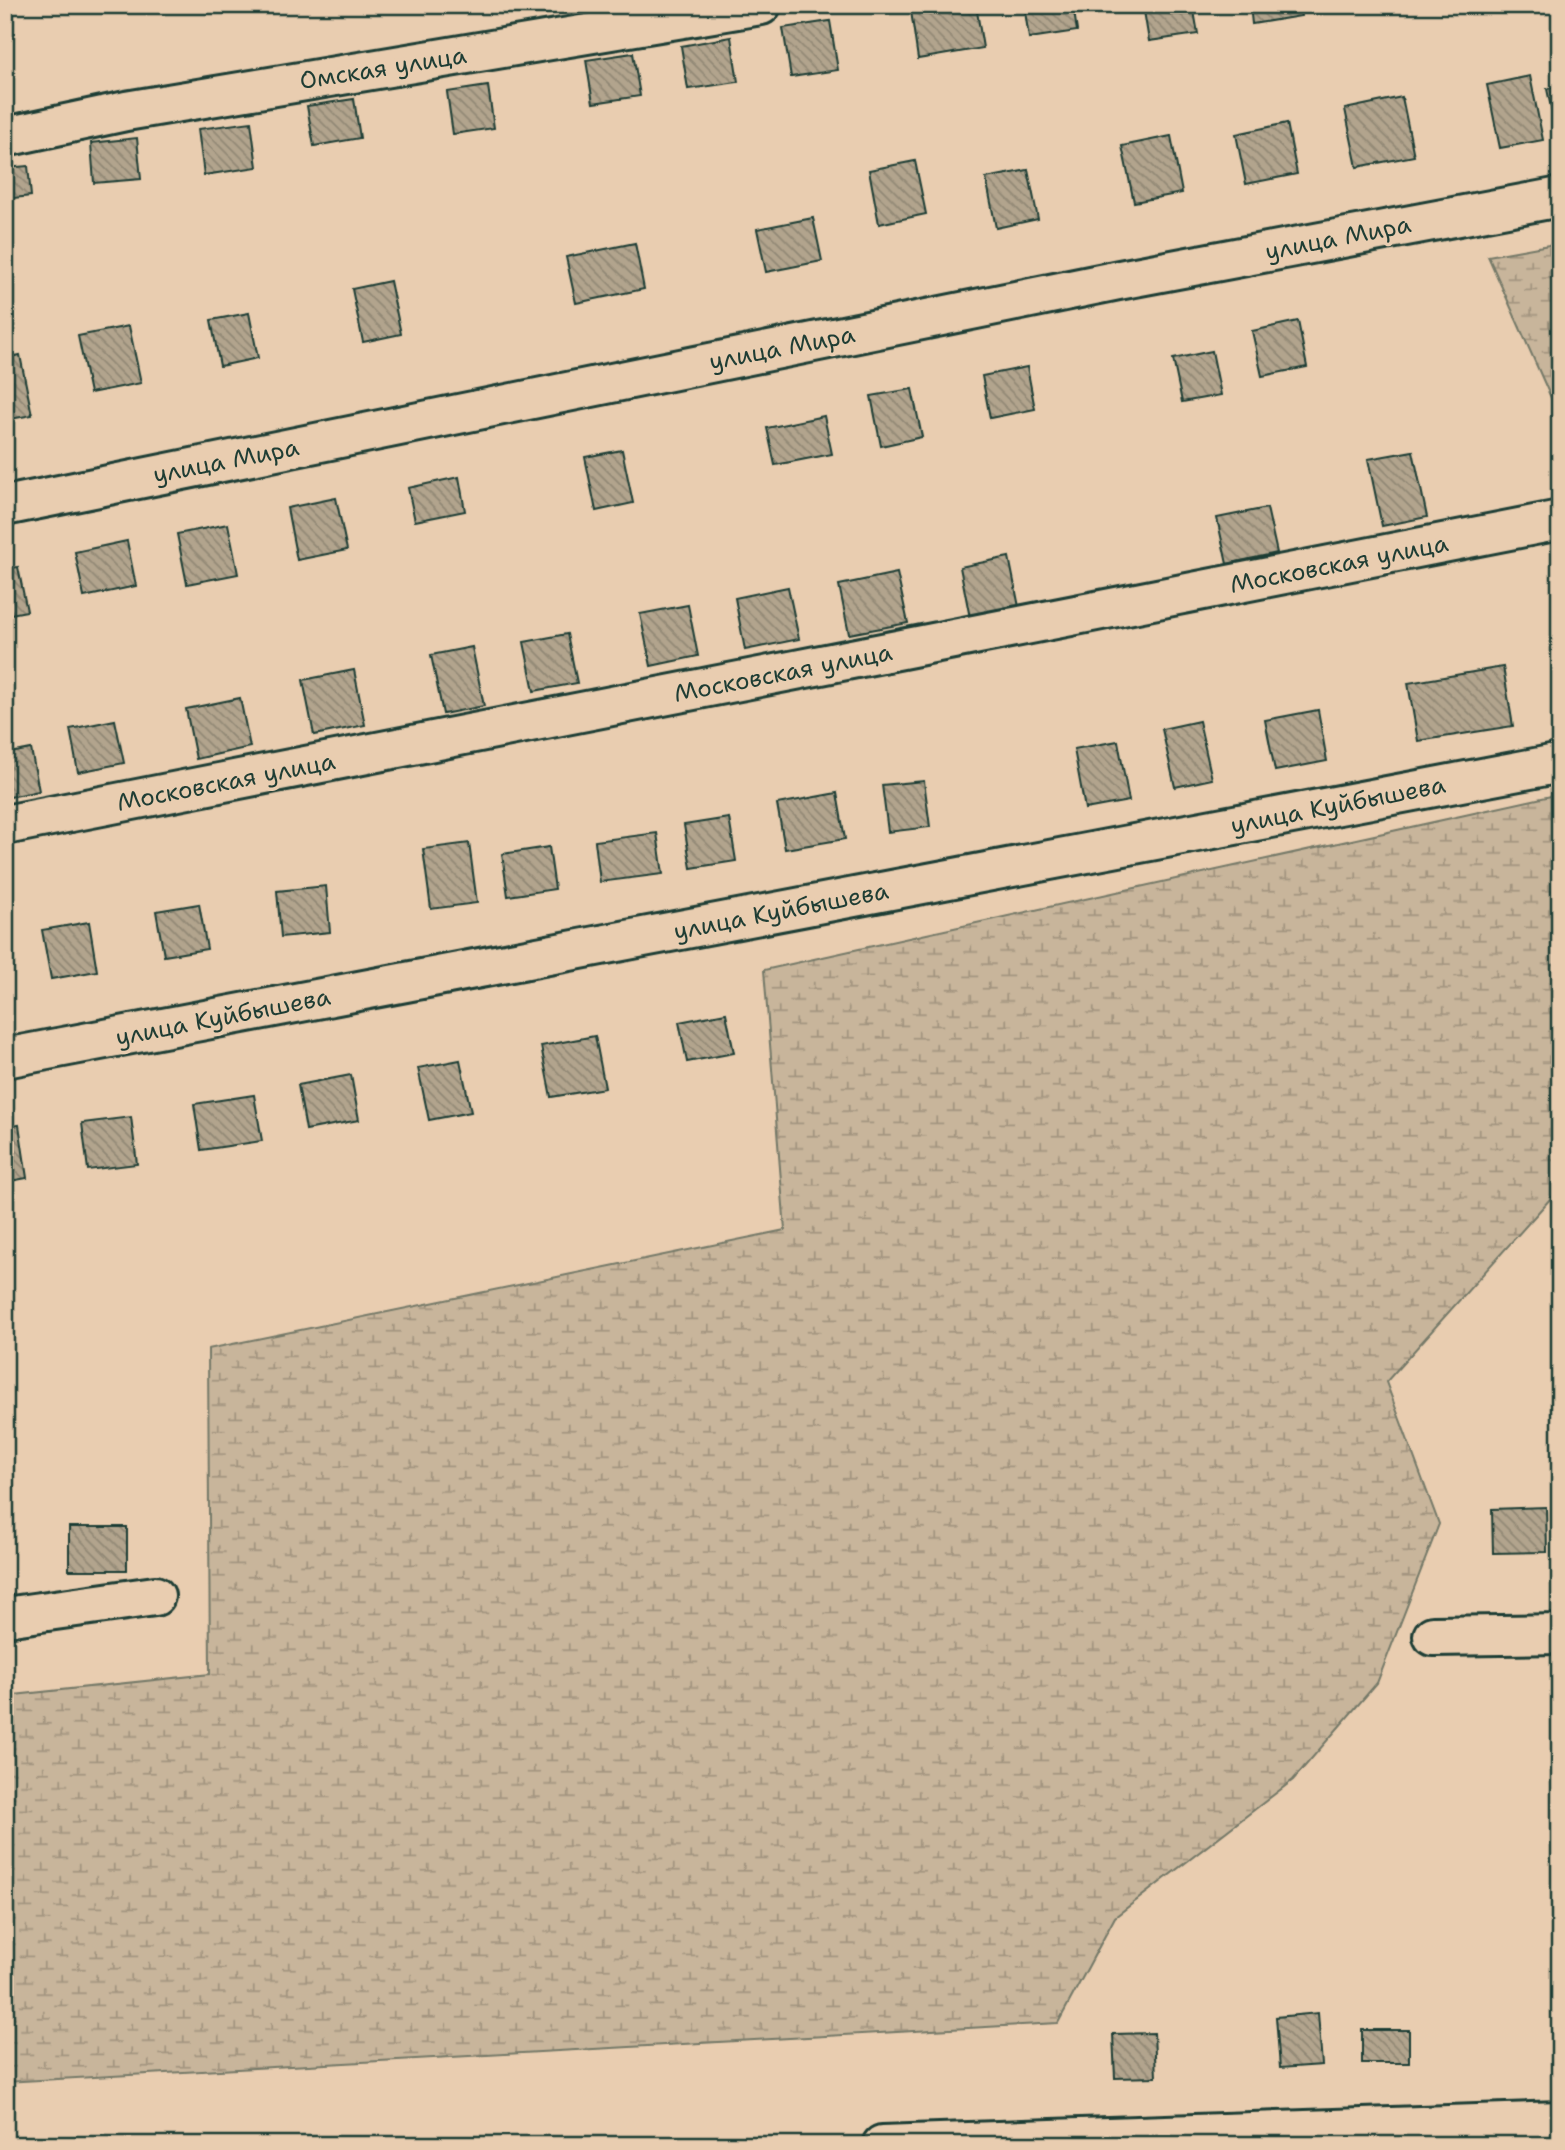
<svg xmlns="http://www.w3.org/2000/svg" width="1565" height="2150" viewBox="0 0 1565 2150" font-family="'Shantell Sans',sans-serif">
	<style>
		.wetland { fill: url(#wetland-marsh); stroke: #747968; stroke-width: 2 }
		.building { fill: url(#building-back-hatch); stroke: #1f3d34; stroke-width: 2 }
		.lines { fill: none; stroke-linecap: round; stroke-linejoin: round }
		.minor-casing { stroke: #1f3d34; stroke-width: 44 }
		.secondary-casing { stroke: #1f3d34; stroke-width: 44 }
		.minor { stroke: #e9cdb0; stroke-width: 38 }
		.secondary { stroke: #e9cdb0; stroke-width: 38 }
		.labels { text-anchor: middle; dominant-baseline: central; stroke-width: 7; stroke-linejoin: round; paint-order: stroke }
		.street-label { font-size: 24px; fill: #1f3d34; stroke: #e9cdb0 }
	</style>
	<defs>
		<pattern id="wetland-marsh" width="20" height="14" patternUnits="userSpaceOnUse" patternTransform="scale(1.75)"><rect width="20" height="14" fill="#c8b59b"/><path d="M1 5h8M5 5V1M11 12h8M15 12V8" fill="none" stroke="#a2947f"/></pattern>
		<pattern id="building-back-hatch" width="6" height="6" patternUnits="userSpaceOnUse" patternTransform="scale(1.75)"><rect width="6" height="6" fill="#b2a48d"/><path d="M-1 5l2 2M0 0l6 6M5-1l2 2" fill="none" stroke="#908774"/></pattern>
	</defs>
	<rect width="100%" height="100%" fill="#e9cdb0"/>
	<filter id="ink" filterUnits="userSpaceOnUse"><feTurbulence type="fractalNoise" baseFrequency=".0143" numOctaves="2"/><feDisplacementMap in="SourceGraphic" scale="14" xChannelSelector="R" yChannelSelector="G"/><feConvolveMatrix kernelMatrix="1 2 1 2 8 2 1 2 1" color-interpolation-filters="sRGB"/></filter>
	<g filter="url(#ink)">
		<path class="wetland" d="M1560,243v175l-72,-162z
			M1560,794v394l-174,194 53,142 -62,159 -84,97 -178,137 -57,106 -1053,59v-386l205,-22 -2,-325 577,-119 -21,-260z"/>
		<path class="building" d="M946,5h30l7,43 -65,11 -7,-48z
			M1024,5h49l4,26 -48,7z
			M1143,5h50l5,29 -49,7z
			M1250,5h49l2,11 -49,8z
			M830,21l8,49 -47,7 -8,-49z
			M731,37l7,45 -50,7 -7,-43z
			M633,53l7,43 -47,7 -7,-43z
			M1530,76l13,64 -43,8 -13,-63z
			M488,86l6,42 -41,6 -6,-42z
			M1560,86v49l-3,1 -10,-47z
			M1402,97l12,59 -57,11 -12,-58z
			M354,99l6,39 -46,8 -7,-40z
			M251,122l6,45 -53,8 -6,-46z
			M1287,123l10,51 -51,10 -10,-50z
			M1171,136l11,57 -48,9 -12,-56z
			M137,138l4,41 -47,4 -3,-40z
			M915,161l11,53 -47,10 -10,-54z
			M28,166l3,30 -26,3v-31z
			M1028,170l10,49 -42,9 -10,-50z
			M813,218l9,43 -56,11 -9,-43z
			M635,243l9,46 -68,14 -10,-46z
			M390,281l11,53 -38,8 -11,-53z
			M249,313l9,45 -38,8 -9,-46z
			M1298,321l9,46 -45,9 -10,-45z
			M129,326l12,57 -51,10 -12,-57z
			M1212,351l9,44 -39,7 -9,-43z
			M20,355l12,60 -27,5v-62z
			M1027,367l8,42 -45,9 -8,-42z
			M912,389l10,48 -41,9 -10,-50z
			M824,416l8,38 -57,11 -8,-37z
			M622,450l11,53 -37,8 -11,-54z
			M1413,451l14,66 -45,9 -14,-67z
			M459,477l6,34 -50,10 -7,-33z
			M336,498l11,52 -50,10 -10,-52z
			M1267,508l10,45 -50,11 -10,-46z
			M228,524l10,50 -51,10 -10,-50z
			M127,541l9,45 -52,11 -9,-45z
			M1009,557l10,50 -49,11 -10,-51z
			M18,567l9,44 -22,4v-46z
			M897,573l11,50 -59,11 -10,-49z
			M788,587l11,52 -54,11 -10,-52z
			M688,605l10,51 -47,10 -11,-52z
			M567,634l10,49 -43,8 -10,-49z
			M472,647l12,59 -41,8 -12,-59z
			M1503,667l10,59 -95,15 -10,-58z
			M354,670l11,55 -51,10 -11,-55z
			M240,698l10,49 -54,12 -10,-50z
			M1318,710l9,51 -52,10 -10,-51z
			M115,720l9,43 -46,9 -8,-43z
			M1199,721l13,58 -37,8 -13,-58z
			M1118,741l11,60 -44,8 -11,-60z
			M31,749l8,42 -34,7v-44z
			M924,781l6,46 -42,5 -6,-47z
			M837,793l8,46 -60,10 -8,-45z
			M729,818l7,43 -45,7 -7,-43z
			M657,833l6,41 -63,8 -5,-41z
			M469,843l8,60 -46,6 -8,-60z
			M549,847l6,42 -47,7 -6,-42z
			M326,886l4,46 -49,5 -4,-46z
			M199,904l8,45 -43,7 -8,-45z
			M89,922l8,49 -46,8 -9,-49z
			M726,1013l8,40 -47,9 -8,-40z
			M595,1036l10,52 -54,9 -10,-51z
			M460,1060l11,52 -42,8 -11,-52z
			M351,1075l8,45 -53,10 -8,-45z
			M254,1095l8,46 -61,9 -7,-46z
			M131,1117l6,47 -49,6 -6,-47z
			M19,1125l8,53 -22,4v-55z
			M1546,1507l1,45 -54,1 -1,-44z
			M69,1527h58v43h-58z
			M1318,2013l4,52 -42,3 -4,-51z
			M1362,2030h47v33h-47z
			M1154,2033l2,44 -41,1 -2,-44z"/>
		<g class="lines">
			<defs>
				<path id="minor" d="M5,137l121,-26 635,-106
					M5,506l1114,-226 441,-83
					M5,825l1555,-305
					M5,1058l1551,-294
					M5,1617l150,-21
					M1433,1636l127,-2"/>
				<path id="secondary" d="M882,2145l678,-24"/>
			</defs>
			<use href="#minor" class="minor-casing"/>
			<use href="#secondary" class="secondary-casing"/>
			<use href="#minor" class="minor"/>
			<use href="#secondary" class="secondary"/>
		</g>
	</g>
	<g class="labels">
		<g class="street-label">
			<text transform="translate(383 68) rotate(-9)">Омская улица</text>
			<text transform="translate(1338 238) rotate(-11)">улица Мира</text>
			<text transform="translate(782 348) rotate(-11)">улица Мира</text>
			<text transform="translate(226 461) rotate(-11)">улица Мира</text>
			<text transform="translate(1339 564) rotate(-11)">Московская улица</text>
			<text transform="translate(783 673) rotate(-11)">Московская улица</text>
			<text transform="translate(226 782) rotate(-11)">Московская улица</text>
			<text transform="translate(1338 805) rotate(-11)">улица Куйбышева</text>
			<text transform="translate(781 911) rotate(-11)">улица Куйбышева</text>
			<text transform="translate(223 1017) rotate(-11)">улица Куйбышева</text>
		</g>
	</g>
	<rect width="1565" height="2150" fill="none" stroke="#e9cdb0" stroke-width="28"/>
	<rect x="14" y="14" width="1537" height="2122" fill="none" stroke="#1f3d34" stroke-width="2.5" filter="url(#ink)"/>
</svg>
